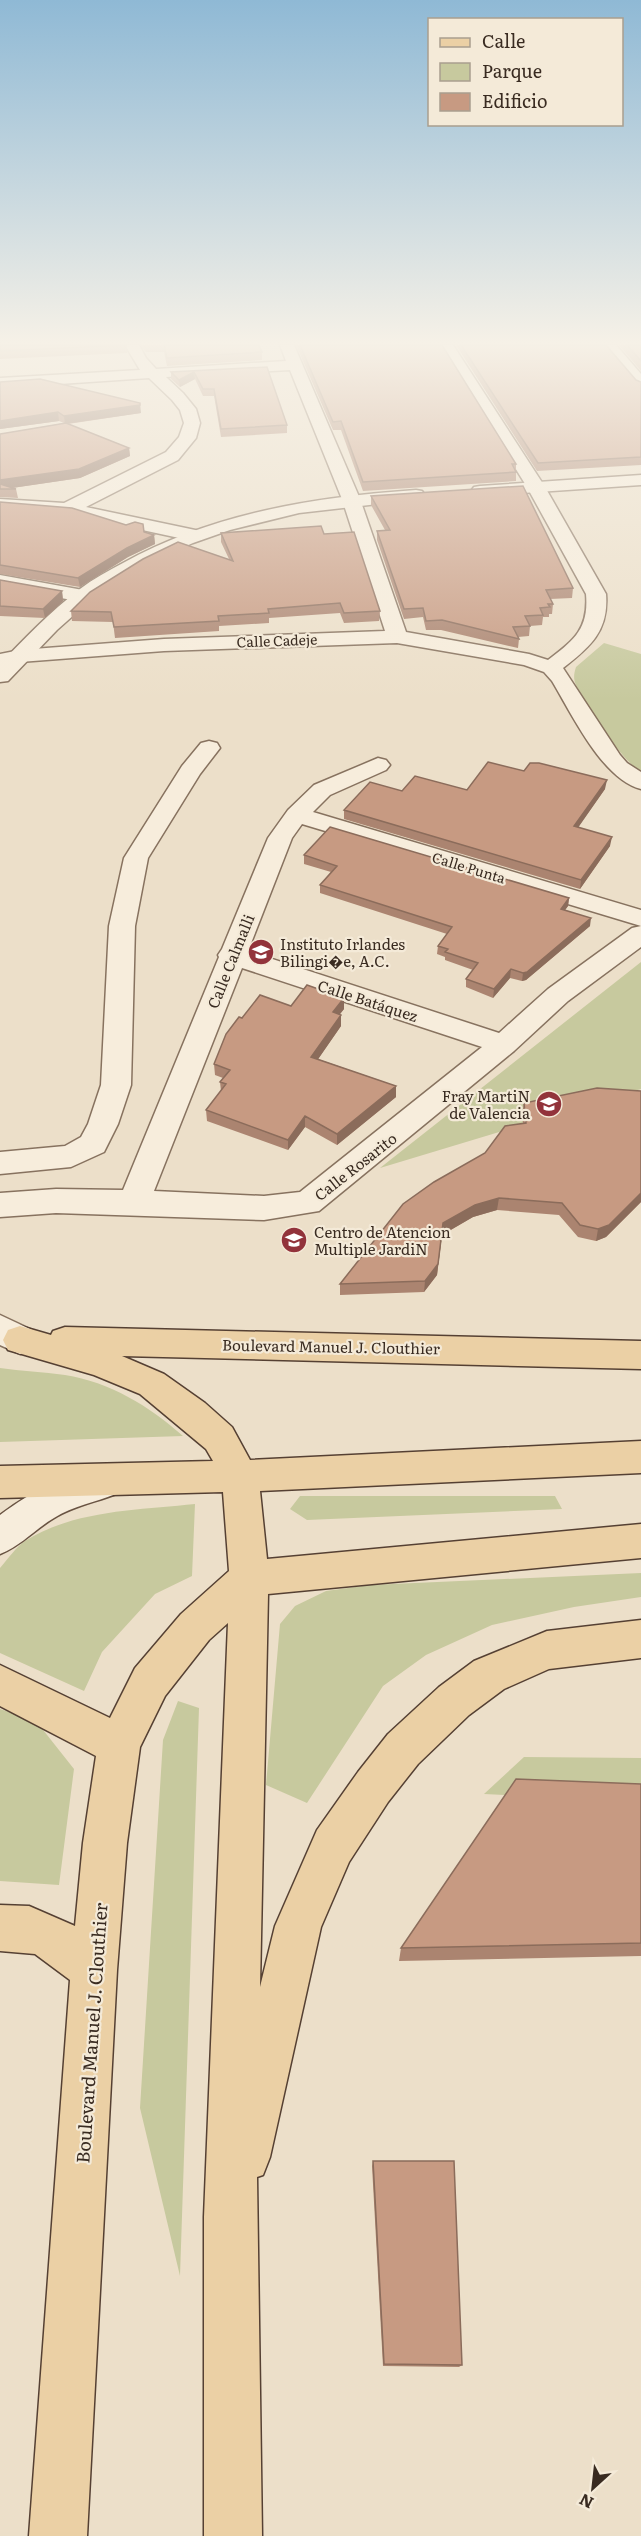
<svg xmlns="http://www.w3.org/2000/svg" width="641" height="2536" viewBox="0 0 641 2536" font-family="Literata,serif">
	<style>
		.green { fill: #c7c99e }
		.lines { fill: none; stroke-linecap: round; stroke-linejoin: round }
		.minor-casing { stroke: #87725f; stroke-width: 3 }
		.tertiary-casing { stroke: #87725f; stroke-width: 3 }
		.secondary-casing { stroke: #695342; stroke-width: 3 }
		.primary-casing { stroke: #554033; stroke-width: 3 }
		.minor { fill: #f7eddc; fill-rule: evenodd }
		.tertiary { fill: #f7eddc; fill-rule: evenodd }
		.secondary { fill: #f7eddc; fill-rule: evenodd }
		.primary { fill: #ebd0a5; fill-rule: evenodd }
		.wall { fill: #ab8470 }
		.shaded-wall { fill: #8b6c5b }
		.building { fill: #c79a82; stroke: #8b6c5b; stroke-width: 1.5 }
		.labels { text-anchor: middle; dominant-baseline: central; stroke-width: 4.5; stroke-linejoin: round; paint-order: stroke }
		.far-street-label { font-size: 14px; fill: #392b21; stroke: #f4ead8 }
		.poi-label { font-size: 15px; fill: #392b21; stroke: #f4ead8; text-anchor: start }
		.street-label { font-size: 15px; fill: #392b21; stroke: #f4ead8 }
		.near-street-label { font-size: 18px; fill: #392b21; stroke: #f4ead8 }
	</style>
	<rect width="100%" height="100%" fill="#ecdfc9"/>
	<path class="green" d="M604,643l37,11v119c-19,-14 -56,-66 -65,-88 -3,-6 -2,-12 0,-18z
		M641,962v127l-261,79z
		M0,1368c21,3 43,4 65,7 45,7 84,31 118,61l-183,6z
		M300,1496h255l7,13 -255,11 -17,-11z
		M195,1504l-3,72 -37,18 -53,58 -18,39 -84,-38v-85c8,-9 16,-21 25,-27 49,-31 114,-31 170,-37z
		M641,1573v24l-67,10 -82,18 -66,30 -43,31 -76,117 -41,-18 14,-161 15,-18 31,-15 44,-6z
		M178,1701l21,7 -19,568 -40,-168 23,-368z
		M0,1709l36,12 38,48 -15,116 -59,-4z
		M524,1757l117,1v43l-157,-7z"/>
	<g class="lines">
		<defs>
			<path id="minor" d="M125,345h14l7,13 10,11 130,-8 -6,-16h14l66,154 46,133 123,22 19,6c26,-20 41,-31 38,-66l-59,-107 -88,-142h14l92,142 61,107c3,37 -16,53 -43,74l57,87 7,8 14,9v17c-39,-10 -69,-75 -89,-108l-8,-9 -20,-7 -127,-22 -233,8 -144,11 -20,4v-12l20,-4 144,-11 221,-8 -43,-132 -52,-129 -124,7 17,16 13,16 4,14 -4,15 -18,22 -92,47 114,24 2,4 -2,4 -7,2 -120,-26 -73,-6v-10l64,4 102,-51 13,-15 5,-14 -4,-13 -8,-10 -23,-22 -149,10v-10l140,-8z
				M601,345h15l25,29v15l-5,-2z
				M0,575l83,15 7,2 3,4 -3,4 -7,2 -83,-15z
				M209,741l8,2 3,5 -20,26 -52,84 -13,68 -4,159 -13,39 -14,28 -33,15 -71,7v-22l65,-6 16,-9 7,-13 13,-39 8,-159 15,-68 58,-92 19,-23z
				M378,758l8,2 4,5 -4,5 -56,25 -17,17 328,98v16l-339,-102 -10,14 -44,113 251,82 49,-44 84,-61 9,-2v21l-73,54 -54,50 -195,160 -55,9 -208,-7 -56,4v-24l56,-4 67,1 96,-233 -1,-2 4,-6 46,-111 20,-28 26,-25zM242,968l240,79 -182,145 -36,4 -110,-5z"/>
			<path id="tertiary" d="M641,475v10l-161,11 -6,-1 -3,-4 3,-4 6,-1z
				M416,490l6,1 3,4 -3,4 -123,14 -69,17 -37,13 -36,16 -64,39 -36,32 -49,51 -8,1v-18c25,-26 51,-53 80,-75 13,-10 28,-18 43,-26 90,-50 191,-66 293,-73z
				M0,1315l32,15 5,10 -5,10 -12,4 -20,-9z"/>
			<path id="secondary" d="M103,1467l13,5 6,11 -6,11c-20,8 -43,12 -62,24 -19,11 -33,28 -54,36v-39c35,-26 61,-37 103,-48z"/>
			<path id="primary" d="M20,1326l31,9 2,-4 12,-4 576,14v28l-519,-13 42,18 41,29 27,24 18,33 391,-19v32l-381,18 7,68 374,-35v34l-373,36 -8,393 15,-61 42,-96 41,-58 30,-38 51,-47 35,-26 73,-30 94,-11v38l-92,11 -45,20 -35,26 -51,49 -30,38 -39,60 -28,65 -51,230 -7,18 -6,2 5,359h-58v-319l24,-594 -19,17 -44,56 -25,51 -13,96 -10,127 -30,566h-58l41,-556 -35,-26 -35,-3v-46l29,1 46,20 8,-83 13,-87 -96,-50v-41l110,53 25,-50 46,-54 48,-43 -6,-79 -223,6v-32l213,-5 -7,-12 -66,-55 -46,-19 -86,-25 -5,-10 5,-10z"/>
		</defs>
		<use href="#minor" class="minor-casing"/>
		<use href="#tertiary" class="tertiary-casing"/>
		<use href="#secondary" class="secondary-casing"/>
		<use href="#primary" class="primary-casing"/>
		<use href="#minor" class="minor"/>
		<use href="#tertiary" class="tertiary"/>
		<use href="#secondary" class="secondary"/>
		<use href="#primary" class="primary"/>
	</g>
	<path class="wall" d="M0,345h127v8l-127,6z
		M140,345h119l3,7v8l-95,6 -3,-14h-18z
		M296,345h146l74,119v17l-153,10 -22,-61h-8z
		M456,345h150l30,35 5,2v83l-104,6z
		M619,345h22v26z
		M267,367l20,58v8l-66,4 -7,-41h-11l-8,-17 -15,8 -9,-8v-7z
		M0,382l141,31 -73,11 61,24 1,8 -50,22 -68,10 4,1 2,9 -18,-1v-63l64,-11 -5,-2 -59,8z
		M371,496l202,92 -1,10 -22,1 3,5 -1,10h-3v3h-6l-1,8 -12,1 -1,10 -11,1 1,2 -1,9 -77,-18h-15l-3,-13 -19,2 -27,-79v-9l8,-1 -14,-25z
		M0,502l144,30 10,3 1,9 -27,13 -48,30 -80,-13z
		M221,533l103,1 56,77 -1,10 -35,2 -4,-10 -71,5v5l-50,3v5l-104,7 -2,-16 -41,-1 -1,-10 158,-52 -8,-17z
		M0,580l62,11 1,10 -18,17 -45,-2z
		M524,771l81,18 -27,38 32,19 -30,43 -236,-70v-9l58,-19 65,-1z
		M304,855l265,43 -1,8 -3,4 25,16 -64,54 -4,1 -12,-3 -17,20 -27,-11v-8l7,-9 -28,-10v-3l-8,-3 1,-8 9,-12 -127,-41v-8l11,-13 -27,-8z
		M344,998v11l-5,6 2,11 -23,33 78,27v11l-59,48 -32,-18 -17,23 -81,-29 -1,-11 15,-19 -1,-9 3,-4 -8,-3 -1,-11 77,-58z
		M641,1091v111l-35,35 -10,4 -18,-4 -19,-22 -62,-5 -24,7 -31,18 -5,40 -13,17 -84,3v-11l145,-131 38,-30 -1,-9 2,-11z
		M641,1784v172l-242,5 2,-13z
		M373,2161l89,204 -3,2 -76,-1 -11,-200z"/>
	<path class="shaded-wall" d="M194,372l1,7 -15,8 -1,-7z
		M140,403l1,10 -76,11 -1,-8z
		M58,412l1,9 -59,8v-8z
		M129,448l1,8 -50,22 -75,11h-5v-9z
		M154,535l1,9 -27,13 -48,30 -2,-9 49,-30z
		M62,591l1,10 -18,17 -2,-9z
		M607,780l-2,9 -32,46 1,-9z
		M612,837l-2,9 -30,43 1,-9z
		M569,898l-1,8 -8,11 1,-8z
		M591,918l-1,8 -64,54 -4,1 1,-8z
		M511,969l-1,9 -17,20 1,-9z
		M344,998v11l-11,14v-11z
		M341,1015v11l-29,42 -1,-11z
		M396,1086v11l-59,48v-11z
		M305,1116v11l-17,23v-10z
		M641,1193v9l-35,35 -10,4 2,-12z
		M499,1198l-2,12 -24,7 -31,18 -5,40 -13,17 1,-11 18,-58 32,-18z"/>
	<path class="building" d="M0,345h127l-127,6z
		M164,345h95l3,7 -95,6z
		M300,345h142l74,119h-4l4,8 -153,10 -22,-61 -8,1z
		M461,345h145l30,35 5,2v75l-103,6z
		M627,345h14v16z
		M267,367l20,58 -66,4 -7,-40h-11l-9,-17 -15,8 -8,-8z
		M40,379l100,24v2l-76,11 -6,-4 -58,9v-39z
		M66,423l63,25 -50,21 -79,11v-46z
		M0,484l16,5h-16z
		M523,486l50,102 -27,2 7,14h-5l2,3 -10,1 3,7 -18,1 5,10 -17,1 6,12 -77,-19 -16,1 -3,-13 -19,1 -27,-78 13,-1 -19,-34z
		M0,502l72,6 54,17 9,-3 8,2 1,8 10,3 -27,13 -49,30 -78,-13z
		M321,526l3,8 30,-2 26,79 -36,2 -4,-10 -72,6 1,4 -51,3 1,5 -105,6 -3,-15 -40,-1 19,-19 53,-33 35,-17 55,19 -12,-28z
		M0,580l62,11 -19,18 -43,-3z
		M488,762l36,9 6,-8h9l68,17 -33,46 38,11 -31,43 -237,-70 26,-28 32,9 13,-15 52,14z
		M330,827l239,71 -8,11 30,9 -64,54 -4,1 -12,-4 -17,20 -28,-10 12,-16 -33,-11 3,-3 -10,-3 14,-19 -132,-42 17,-19 -33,-11z
		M307,985l37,13 -11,14 8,3 -30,42 85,29 -59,48 -32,-18 -17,24 -82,-30 20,-26 -6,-2 10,-12 -16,-6 12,-30 13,-17 3,1 18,-23 31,11z
		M597,1088l44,3v102l-32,32 -11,4 -18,-4 -18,-22 -63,-5 -24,7 -32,18 -5,41 -13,17 -85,3 63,-80 31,-22 51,-29 20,-27 21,-3 -2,-20z
		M516,1779l125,5v159l-240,5z
		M373,2161h81l8,204 -78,-1z"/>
	<linearGradient id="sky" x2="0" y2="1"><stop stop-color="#8fb9d5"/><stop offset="0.49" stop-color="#f6f1e7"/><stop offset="1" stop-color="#f6f1e7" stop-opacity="0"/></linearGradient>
	<rect width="641" height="700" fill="url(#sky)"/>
	<defs>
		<symbol id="school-disc" viewBox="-11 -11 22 22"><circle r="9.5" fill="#92333b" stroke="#f4ead8"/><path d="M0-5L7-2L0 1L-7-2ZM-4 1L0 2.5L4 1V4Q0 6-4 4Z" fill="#fff"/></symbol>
	</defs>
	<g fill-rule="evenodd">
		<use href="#school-disc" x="246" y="937" width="30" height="30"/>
		<use href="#school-disc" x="534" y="1089" width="30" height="30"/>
		<use href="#school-disc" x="279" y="1225" width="30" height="30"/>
	</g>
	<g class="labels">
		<g class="far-street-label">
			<text transform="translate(277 640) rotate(-2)">Calle Cadeje</text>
			<text transform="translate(469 867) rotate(17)">Calle Punta</text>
		</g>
		<g class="poi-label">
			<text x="280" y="943">Instituto Irlandes<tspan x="280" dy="17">Bilingi�e, A.C.</tspan></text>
			<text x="530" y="1095" text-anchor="end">Fray MartiN<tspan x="530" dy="17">de Valencia</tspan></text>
			<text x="314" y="1231">Centro de Atencion<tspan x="314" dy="17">Multiple JardiN</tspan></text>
		</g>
		<g class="street-label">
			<text transform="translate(230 961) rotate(-68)">Calle Calmalli</text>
			<text transform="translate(368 1000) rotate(18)">Calle Batáquez</text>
			<text transform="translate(355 1166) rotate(-38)">Calle Rosarito</text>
			<text transform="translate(331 1346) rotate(1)">Boulevard Manuel J. Clouthier</text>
		</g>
		<g class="near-street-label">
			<text transform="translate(91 2033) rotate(-86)">Boulevard Manuel J. Clouthier</text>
		</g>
	</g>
	<rect x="428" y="18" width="195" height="108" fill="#f4ead8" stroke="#a99e8f" stroke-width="1.5"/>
	<rect x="440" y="38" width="30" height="9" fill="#ebd0a5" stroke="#a99e8f" stroke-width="1.5"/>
	<text x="482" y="48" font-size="18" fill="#392b21">Calle</text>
	<rect x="440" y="63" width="30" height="18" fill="#c7c99e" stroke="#a99e8f" stroke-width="1.5"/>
	<text x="482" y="78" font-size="18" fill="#392b21">Parque</text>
	<rect x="440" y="93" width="30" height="18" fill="#c79a82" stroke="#a99e8f" stroke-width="1.5"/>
	<text x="482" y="108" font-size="18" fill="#392b21">Edificio</text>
	<g transform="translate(593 2488) rotate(207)" stroke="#f4ead8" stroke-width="4.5" paint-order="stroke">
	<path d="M0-4.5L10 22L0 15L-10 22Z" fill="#392b21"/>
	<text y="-9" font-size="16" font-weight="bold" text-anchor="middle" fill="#392b21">N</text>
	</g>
</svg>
